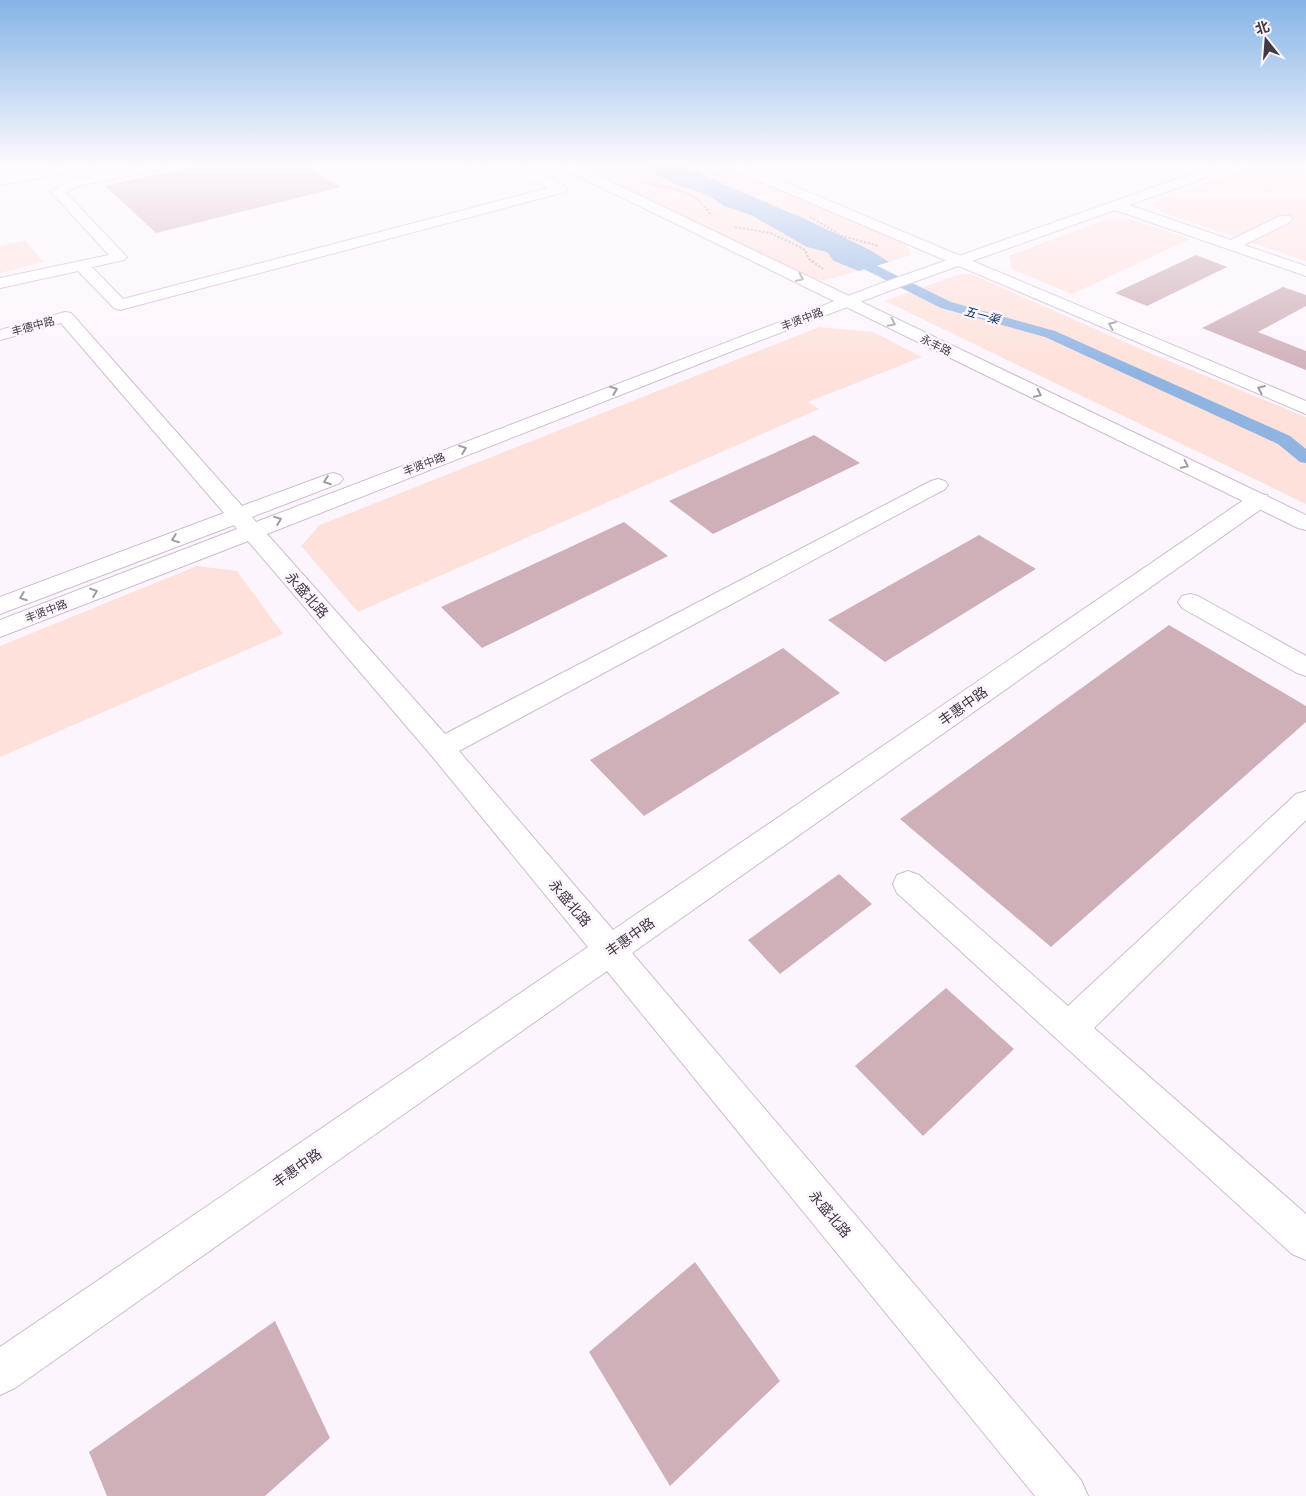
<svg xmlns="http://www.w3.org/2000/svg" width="1306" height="1496" viewBox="0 0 1306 1496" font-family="'Libre Baskerville','Noto Sans SC',serif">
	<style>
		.green { fill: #fee1da }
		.water { fill: #8fb4e2 }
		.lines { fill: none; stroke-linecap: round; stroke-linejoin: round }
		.canal { fill: #8fb4e2; fill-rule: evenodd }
		.building { fill: #cfb0b9 }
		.minor-casing { stroke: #cfbbd0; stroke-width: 2 }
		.major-casing { stroke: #cfbbd0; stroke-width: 2 }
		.path { stroke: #b1a9b2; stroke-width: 2; stroke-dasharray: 2 2; stroke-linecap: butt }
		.minor { fill: #fff; fill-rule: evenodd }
		.major { fill: #fff; fill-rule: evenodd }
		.oneway { stroke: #a09ca1 }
		.labels { text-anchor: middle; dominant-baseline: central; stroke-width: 5; stroke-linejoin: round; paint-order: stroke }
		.far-street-label { font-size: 11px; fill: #423a43; stroke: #fdf5fe }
		.far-water-label { font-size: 12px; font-style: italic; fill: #032953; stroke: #fdf5fe }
		.street-label { font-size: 14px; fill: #423a43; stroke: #fdf5fe }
	</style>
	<rect width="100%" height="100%" fill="#fdf5fe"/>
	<path class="green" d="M578,165h142l186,79 5,11 -88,26 -27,-10z
		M1254,165h52v96l-142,-48 -13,-10z
		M1107,219l26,1 57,19 -118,55 -60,-25 -3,-13z
		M25,240l18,22 -43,11v-27z
		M960,274h11l181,80 154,63v87l-421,-203z
		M819,327l54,5 49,25 -114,45 11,7 -461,203 -57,-66 19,-21z
		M197,566l40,5 46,63 -283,123v-111z"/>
	<path class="water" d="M638,165h46l41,20 80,34 65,31 19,12 -30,9 -25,-10 -7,-9 -20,-5 -56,-32 -27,-9 -16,-11 -33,-11z"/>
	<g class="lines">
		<path class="canal" d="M855,255l96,47 104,29 235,105 16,13v14l-6,-1 -22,-18 -233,-107 -104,-29 -91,-46 -2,-3z"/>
	</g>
	<path class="building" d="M202,165h103l36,22 -185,46 -51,-47z
		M1196,255l31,12 -80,39 -32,-13z
		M1283,287l23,8v11l-48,26 48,19v19l-104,-42z
		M814,435l46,28 -147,71 -44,-33z
		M624,522l44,34 -186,92 -41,-41z
		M979,535l57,34 -151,93 -57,-42z
		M1169,625l137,81v16l-255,225 -151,-128z
		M783,648l57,45 -196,123 -54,-56z
		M839,874l33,30 -92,70 -32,-34z
		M946,988l68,61 -91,87 -68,-70z
		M695,1262l85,119 -110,105 -81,-134z
		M275,1321l55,117 -65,58h-158l-18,-44z"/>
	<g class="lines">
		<defs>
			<path id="minor" d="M69,165h25l-6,4 -88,16v-8z
				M146,165h23l-6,4 -85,17 -12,7 61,64 -3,3 -32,7 31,32 425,-111 -41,-20 -1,-3h15l44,21 2,3 -2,3 -445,118 -6,-2 -36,-37 -78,17v-10l109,-23 -58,-63 18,-12z
				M471,165h13l-6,4 -6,-1z
				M1217,165h17l-1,3 -104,37 102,35 49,-24h10l2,3 -2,3 -46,23 62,21v10l-191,-66 -221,79 -172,66 -455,179 178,200 486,-253 7,-2 7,2 3,4 -3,4 -486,262 154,179 638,-435 8,-1 8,1 3,5 -3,5 -635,448 449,527 7,16h-53l-428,-525 -592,417 -15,7v-48l588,-400 -157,-192 -183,-214 -248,96v-17l237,-91 -3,-4 -234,89v-17l224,-84 -163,-190 -61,17v-10l65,-18 6,1 171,193 84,-31 7,-2 7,2 3,4 -3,4 -88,34 4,5 626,-239z
				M1190,594l8,2 108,60v20l-9,-3 -115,-65 -4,-6 4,-6z
				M1306,791v29l-212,208 212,186v46l-14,-6 -395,-361 -4,-9 4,-9 11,-4 11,4 149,131 228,-212z"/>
			<path id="major" d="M561,165h15l730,350v15l-8,-2 -736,-360z
				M728,165h16l562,236v13l-577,-246z"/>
		</defs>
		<use href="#minor" class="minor-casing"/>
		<use href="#major" class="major-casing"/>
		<path class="path" d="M706,165l14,11
			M642,182c33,8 48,4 70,34
			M810,217l32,19 37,10
			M735,227l35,6 20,9 15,8 4,9 14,10"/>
		<use href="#minor" class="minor"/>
		<use href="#major" class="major"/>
	</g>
	<defs><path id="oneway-chevron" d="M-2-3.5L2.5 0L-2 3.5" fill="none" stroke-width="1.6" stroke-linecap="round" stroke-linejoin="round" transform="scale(1.25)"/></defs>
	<g class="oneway">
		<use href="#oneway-chevron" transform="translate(800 278) rotate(26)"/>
		<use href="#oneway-chevron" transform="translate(892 323) rotate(26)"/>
		<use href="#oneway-chevron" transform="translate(1112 325) rotate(-157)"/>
		<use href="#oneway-chevron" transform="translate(1261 389) rotate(-157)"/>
		<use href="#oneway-chevron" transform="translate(614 390) rotate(-21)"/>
		<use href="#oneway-chevron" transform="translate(1038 394) rotate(26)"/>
		<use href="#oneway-chevron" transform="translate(463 449) rotate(-21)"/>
		<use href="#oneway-chevron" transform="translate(1185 465) rotate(26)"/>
		<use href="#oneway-chevron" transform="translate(327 481) rotate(160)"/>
		<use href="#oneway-chevron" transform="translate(278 520) rotate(-21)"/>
		<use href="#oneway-chevron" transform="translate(175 539) rotate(159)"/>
		<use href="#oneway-chevron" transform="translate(94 592) rotate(-21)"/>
		<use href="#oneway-chevron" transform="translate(23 597) rotate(159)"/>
	</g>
	<linearGradient id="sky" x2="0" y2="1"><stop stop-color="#84b4e6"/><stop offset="0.44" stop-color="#fefaff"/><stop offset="1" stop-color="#fefaff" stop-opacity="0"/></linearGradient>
	<rect width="1306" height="374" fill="url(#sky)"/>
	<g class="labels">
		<g class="far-street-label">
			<text transform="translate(802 319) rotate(-21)">丰贤中路</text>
			<text transform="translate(33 326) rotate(-15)">丰德中路</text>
			<text transform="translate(936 345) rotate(26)">永丰路</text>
			<text transform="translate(424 464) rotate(-21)">丰贤中路</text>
			<text transform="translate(46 611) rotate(-21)">丰贤中路</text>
		</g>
		<g class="far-water-label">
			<text transform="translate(982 315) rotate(15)">五一渠</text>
		</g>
		<g class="street-label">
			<text transform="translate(307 595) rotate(49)">永盛北路</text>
			<text transform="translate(963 706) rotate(-35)">丰惠中路</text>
			<text transform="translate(570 903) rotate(50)">永盛北路</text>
			<text transform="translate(630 937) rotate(-35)">丰惠中路</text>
			<text transform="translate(297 1168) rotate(-35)">丰惠中路</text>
			<text transform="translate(830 1214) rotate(50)">永盛北路</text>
		</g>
	</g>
	<g transform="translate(1266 40) rotate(343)" stroke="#fdf5fe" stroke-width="4" paint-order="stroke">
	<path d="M0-4L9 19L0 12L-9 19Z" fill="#423a43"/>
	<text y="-8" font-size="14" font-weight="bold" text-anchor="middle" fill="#423a43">北</text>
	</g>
</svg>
